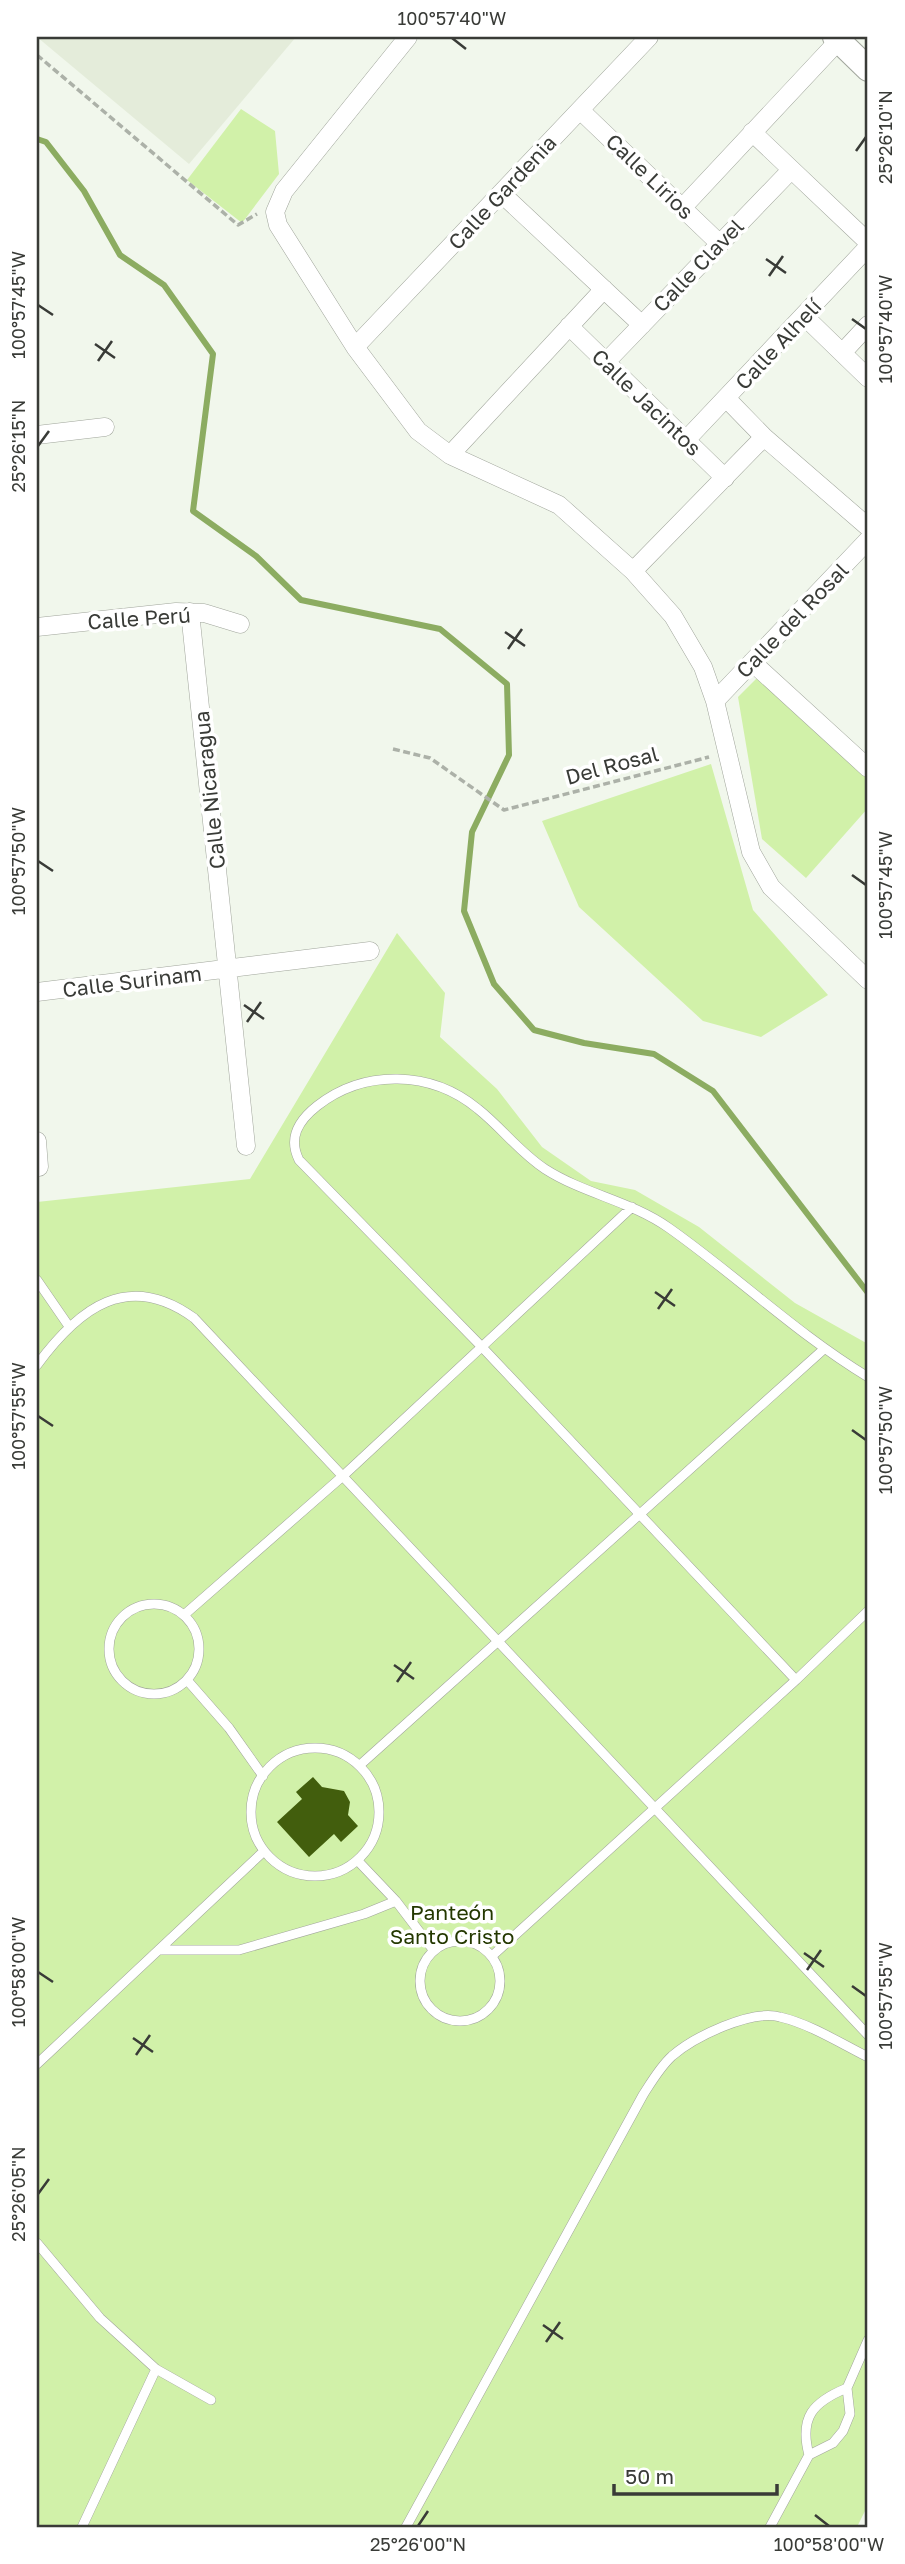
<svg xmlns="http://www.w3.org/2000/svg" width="905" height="2564" viewBox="0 0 905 2564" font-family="'Golos Text',sans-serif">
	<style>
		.built { fill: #e4ecda }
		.green { fill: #d1f1a9 }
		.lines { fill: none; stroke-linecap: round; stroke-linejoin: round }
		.stream { stroke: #8cac61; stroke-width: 6 }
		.building { fill: #425e0d }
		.lane-casing { stroke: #a0a59b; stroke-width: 10 }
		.street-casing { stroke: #a0a59b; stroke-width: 19 }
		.secondary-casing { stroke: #a0a59b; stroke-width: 26 }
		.path { stroke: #acb1a8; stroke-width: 3.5; stroke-dasharray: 7 3.5; stroke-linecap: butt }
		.lane { stroke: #fff; stroke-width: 9 }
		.street { stroke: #fff; stroke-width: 18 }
		.secondary { stroke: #fff; stroke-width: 24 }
		.ticks { fill: none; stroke: #393b37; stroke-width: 2.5 }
		.labels { text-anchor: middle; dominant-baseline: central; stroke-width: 7; stroke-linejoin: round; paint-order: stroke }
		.street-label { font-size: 21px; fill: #393b37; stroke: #fff }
		.park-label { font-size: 21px; fill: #243800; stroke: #fff }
		.neatline { fill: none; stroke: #393b37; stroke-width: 2.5 }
		.ticks-label { font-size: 18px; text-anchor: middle; fill: #393b37 }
	</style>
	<rect width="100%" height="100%" fill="#f1f7ec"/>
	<path class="built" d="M37,37h259l-107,127z"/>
	<path class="green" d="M241,109l34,22 4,43 -37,49 -55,-43z
		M760,675l108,98v35l-62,70 -44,-39 -24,-142z
		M711,764l42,146 75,85 -67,42 -58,-16 -124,-114 -37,-86z
		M397,933l48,60 -5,44 57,52 45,58 49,34 44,9 64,37 96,76 73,41v1161l-11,22h-820v-1325l213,-23z"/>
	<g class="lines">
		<path class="stream" d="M37,139l9,3 38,49 36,64 44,30 49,69 -20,157 63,45 45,44 139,29 67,55 2,71 -37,77 -8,79 30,73 40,46 50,13 70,11 59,37 155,202"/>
	</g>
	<path class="building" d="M313,1777l9,10 22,4 6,11 -2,13 10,11 -17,16 -7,-8 -25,23 -32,-35 25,-23 -6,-7z"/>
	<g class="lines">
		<defs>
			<path id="lane" d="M37,1280l31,45
				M37,1365c42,-57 91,-95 157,-47l674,717
				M109 1649a45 45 0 1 1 90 0a45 45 0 1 1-90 0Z
				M184,1615l160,-140 288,-268
				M187,1680l42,48 34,48
				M796,1680l-315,-334 -182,-186c-11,-22 -1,-39 18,-54 47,-37 114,-36 161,3 24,19 41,43 67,60 39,25 86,32 124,59 68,48 128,106 199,149
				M251 1812a64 64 0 1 1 128 0a64 64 0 1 1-128 0Z
				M360,1765l464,-416
				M358,1861l38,40 38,50
				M420 1981a40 40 0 1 1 80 0a40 40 0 1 1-80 0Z
				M162,1950h77l125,-36 32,-13
				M492,1956l304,-276 72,-69
				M37,2064l226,-212
				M37,2243l63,75 56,51 55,31
				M809,2455l24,-12 10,-12 7,-17 -3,-26 21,-48
				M82,2527l74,-158
				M406,2527l237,-432c9,-14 17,-28 29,-39 22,-19 79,-47 108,-39 30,7 60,26 88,40
				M770,2527l39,-72c-10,-38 4,-53 38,-67"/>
			<path id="street" d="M408,37l-124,154 -9,21 3,13 77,122 63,84 32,24 109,50 74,66 40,45 30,51 12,34 36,151 20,35 97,93
				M580,110l139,133
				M752,132l116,110
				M501,193l141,132
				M683,207l159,-170
				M804,316l64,62
				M569,326l156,152
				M355,347l294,-310
				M843,352l25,-27
				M606,362l185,-192
				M727,399l37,38 104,90
				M37,435l68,-8
				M686,440l182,-193
				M450,455l154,-166
				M633,571l131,-134
				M190,612l56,534
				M37,627l139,-15 28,1 36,11
				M752,662l116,106
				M715,701l153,-161
				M37,992l333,-41
				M37,1141l2,26"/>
			<path id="secondary" d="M835,37l33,32"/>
		</defs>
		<use href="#lane" class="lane-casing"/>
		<use href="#street" class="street-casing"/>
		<use href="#secondary" class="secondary-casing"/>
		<path class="path" d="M37,55l201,170 19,-11
			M393,749l37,9 74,52 205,-53"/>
		<use href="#lane" class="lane"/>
		<use href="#street" class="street"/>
		<use href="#secondary" class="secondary"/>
	</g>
	<path class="ticks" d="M452,38l14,11M856,151l10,-14M766,259l20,14M769,276l14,-20M38,305l15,10M852,319l14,10M95,344l20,14M98,361l14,-20M38,446l11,-15M505,632l20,14M508,649l14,-20M38,861l15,10M852,875l14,10M244,1005l20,14M247,1022l14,-20M655,1292l20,14M658,1309l14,-20M38,1416l15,10M852,1430l14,10M394,1665l20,14M397,1682l14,-20M804,1953l20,14M807,1970l14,-20M38,1972l15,10M852,1986l14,10M133,2038l20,14M136,2055l14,-20M38,2194l11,-15M543,2325l20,14M546,2342l14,-20M815,2515l14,11M418,2526l10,-15"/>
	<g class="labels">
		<g class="street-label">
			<text transform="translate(650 176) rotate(44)">Calle Lirios</text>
			<text transform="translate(502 192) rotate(-47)">Calle Gardenia</text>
			<text transform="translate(698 265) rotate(-46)">Calle Clavel</text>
			<text transform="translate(778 344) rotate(-47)">Calle Alhelí</text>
			<text transform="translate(647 402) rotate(44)">Calle Jacintos</text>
			<text transform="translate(139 618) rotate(-4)">Calle Perú</text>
			<text transform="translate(792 620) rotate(-46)">Calle del Rosal</text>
			<text transform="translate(612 765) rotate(-15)">Del Rosal</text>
			<text transform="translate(209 790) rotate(-96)">Calle Nicaragua</text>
			<text transform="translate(132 981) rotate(-7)">Calle Surinam</text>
		</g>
		<g class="park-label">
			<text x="452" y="1912">Panteón<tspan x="452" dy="24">Santo Cristo</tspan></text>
		</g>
	</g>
	<rect width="905" height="2564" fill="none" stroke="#ffffff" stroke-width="77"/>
	<path d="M614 2484v10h163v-10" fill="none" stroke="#393b37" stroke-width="3.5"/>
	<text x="625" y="2484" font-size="21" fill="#393b37" stroke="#ffffff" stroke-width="5" paint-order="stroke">50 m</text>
	<rect x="38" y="38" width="828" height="2488" class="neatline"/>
	<g class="ticks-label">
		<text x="452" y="25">100°57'40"W</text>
		<text transform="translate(886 137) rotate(-90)" y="6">25°26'10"N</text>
		<text transform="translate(19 305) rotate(-90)" y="6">100°57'45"W</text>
		<text transform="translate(886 329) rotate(-90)" y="6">100°57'40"W</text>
		<text transform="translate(19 446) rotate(-90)" y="6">25°26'15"N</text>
		<text transform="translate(19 861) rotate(-90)" y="6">100°57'50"W</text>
		<text transform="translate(886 885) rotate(-90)" y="6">100°57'45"W</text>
		<text transform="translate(19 1416) rotate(-90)" y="6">100°57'55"W</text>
		<text transform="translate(886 1440) rotate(-90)" y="6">100°57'50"W</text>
		<text transform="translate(19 1972) rotate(-90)" y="6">100°58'00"W</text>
		<text transform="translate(886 1996) rotate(-90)" y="6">100°57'55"W</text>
		<text transform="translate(19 2194) rotate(-90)" y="6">25°26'05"N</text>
		<text x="418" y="2551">25°26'00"N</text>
		<text x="829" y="2551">100°58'00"W</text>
	</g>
</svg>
